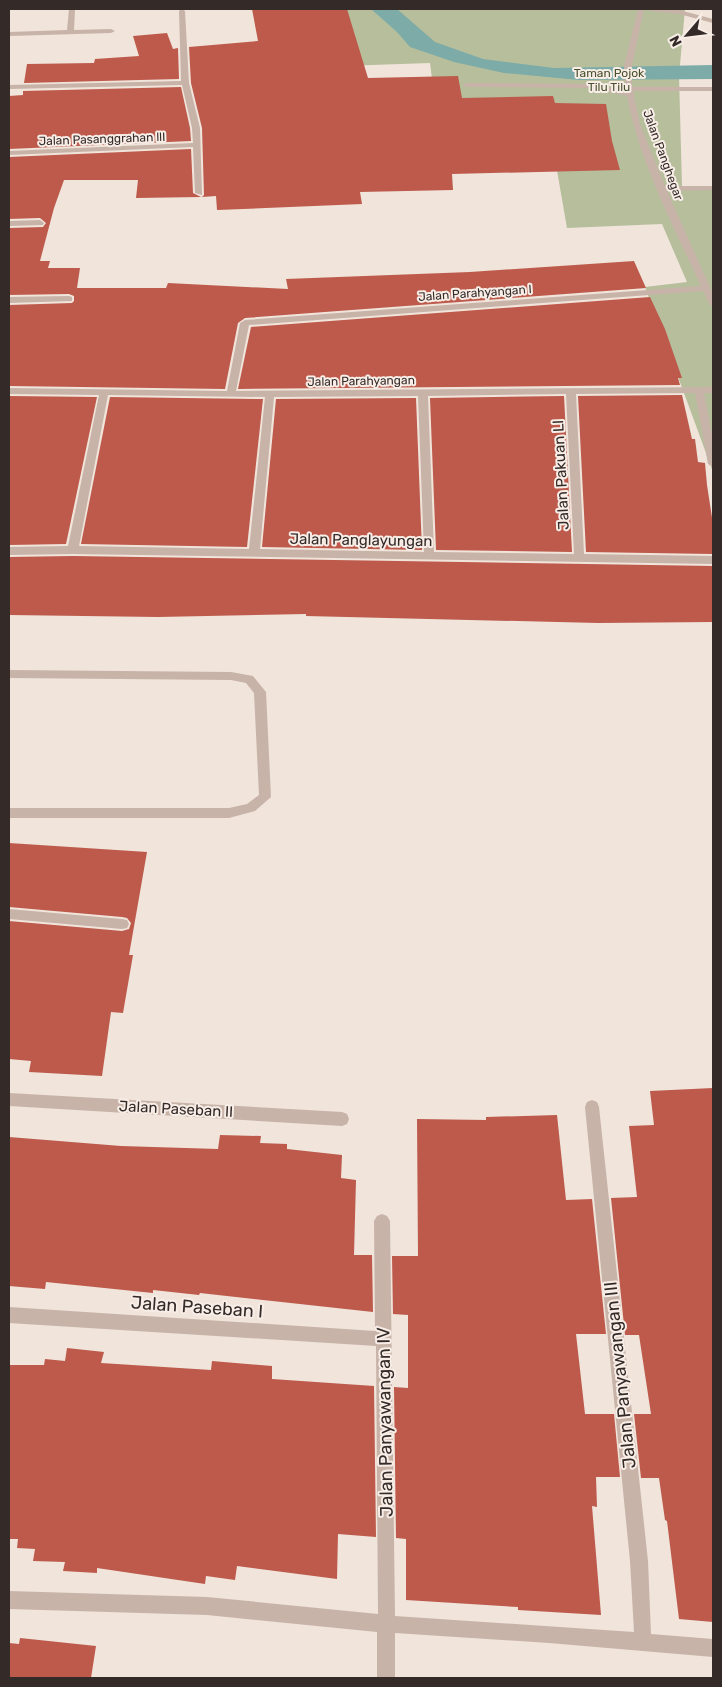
<svg xmlns="http://www.w3.org/2000/svg" width="722" height="1687" viewBox="0 0 722 1687" font-family="Rubik,sans-serif">
	<style>
		.green { fill: #b6be9c }
		.water { fill: #7caba8 }
		.building { fill: #bd5a4b }
		.lines { fill: none; stroke-linecap: round; stroke-linejoin: round }
		.minor { fill: #c7b3a8; fill-rule: evenodd }
		.labels { text-anchor: middle; dominant-baseline: central; stroke-width: 4; stroke-linejoin: round; paint-order: stroke }
		.far-park-label { font-size: 12px; fill: #48512d; stroke: #f8eee7 }
		.far-street-label { font-size: 12px; fill: #342a28; stroke: #f8eee7 }
		.street-label { font-size: 15px; fill: #342a28; stroke: #f8eee7 }
		.near-street-label { font-size: 18px; fill: #342a28; stroke: #f8eee7 }
	</style>
	<rect width="100%" height="100%" fill="#f0e4db"/>
	<path class="green" d="M323,9h362l-6,67 3,110 31,1v285l-68,-185 42,-5 -25,-58 -95,4 -20,-115 -110,4 -7,-54 -88,3z"/>
	<path class="water" d="M371,9h26l38,33 48,17 71,9 159,-3v14l-134,1 -75,-7 -50,-11 -44,-15 -13,-15z"/>
	<path class="building" d="M252,9h95l21,69 90,-2 4,22 91,-2 2,7 51,1 6,37 8,29 -168,4 1,16 -93,2 2,12 -145,6 -1,-14 -14,1 2,-2 -2,-67 -11,-45 -2,-36 69,-6z
		M167,33l6,16 5,-1 1,31 -155,4 3,-19 67,-1 1,-4 44,-3 -6,-20z
		M181,87l9,41 1,13 -182,8v-53l14,-1v-4z
		M191,149l2,44 8,4 -65,1 2,-18h-74l-10,28 -14,53h10l-2,7h32l-3,20h89l2,-5 120,6 -2,-10 184,-7 164,-11 12,27 -401,30 -7,5 -13,66 -216,-3v-81l63,-2 2,-2v-5l-5,-2 -60,1v-67l34,-1 3,-4 -6,-5 -31,1v-62z
		M650,297l15,32 17,49h-4l2,7 -442,4 13,-62z
		M682,395l10,44h3l3,23 7,1 2,22 6,39v30l-127,-2 -8,-156z
		M9,396l88,1 -31,147 -57,1z
		M564,396l8,156 -136,-2 -6,-152z
		M110,397l153,2 -16,148 -166,-3z
		M416,398l6,152 -160,-3 14,-148z
		M73,556l640,10v56l-115,1 -292,-7v-2l-148,3 -149,-2v-58z
		M9,843l138,9 -18,103h4l-10,58 -12,-1 -9,64 -73,-4 2,-11 -22,-2v-138l113,10 7,-2 2,-6 -4,-5 -5,-1 -113,-10z
		M713,1088v534l-34,-3 -12,-98 -2,-1 -6,-42h-18l-7,-64h17l-12,-79h-14l-14,-137 26,-1 -8,-71 25,-1 -4,-34z
		M557,1115l9,85 26,-1 14,135h-30l9,80h29l6,63h-24l1,30 -5,-1 9,109 -83,-5v-3l-112,-7v-61l-10,-1 -2,-151 14,1v-73l-15,-1 -1,-58h26l-1,-137 69,1v-3z
		M220,1135l41,1 -1,7 27,1v5l55,6 -1,23 15,2 -2,75h18l1,57 -173,-19 -1,2 -46,-5v3l-107,-11 -1,7 -36,-3v-149l112,9 97,3z
		M67,1348l37,4 -3,11 110,7 1,-9 60,5v13l102,7 2,151 -38,-3 -1,45 -100,-13 -2,14 -29,-4 -1,8 -108,-16v5l-34,-2 2,-9 -32,-1 2,-12 -18,-1 1,-9h-9v-174h35l1,-6 20,2z
		M20,1638l76,8 -5,32h-82v-35l10,1z"/>
	<g class="lines">
		<path class="minor" d="M69,9h6l-1,21 37,-1 4,2 -4,2 -102,3v-4l58,-2z
			M182,9l3,2 4,72 11,45 2,67 -7,-2 -2,-46 -184,8v-4l184,-8 -1,-15 -10,-43 -173,4v-4l172,-4 -2,-70z
			M638,9h6l-12,57v21h81v4h-80l7,33 25,62h48v4l-46,1 46,103v12l-3,-1 -7,-14 -454,34 -13,66 477,-4v6h-9l9,46v28l-5,-3 -13,-71 -119,1 8,160 129,2v8l-640,-10 -64,1v-8l59,-1 31,-151 -90,-1v-6l218,3 13,-68 5,-3 456,-34c-28,-61 -62,-125 -74,-190l-37,-8 -124,-1 -4,-2 4,-2 124,1 36,7 -2,-25zM566,394l8,160 -140,-2 -6,-156zM108,395l157,2 -16,152 -170,-3zM418,396l6,156 -164,-3 14,-152z
			M648,9l31,1 34,9v4l-34,-9 -28,-3z
			M40,220l4,3 -1,2 -34,1v-5z
			M69,296l3,1v4l-63,2v-6z
			M9,670l222,2 22,4 13,16 5,105 -16,14 -26,7h-220v-10h220l18,-4 12,-9 -5,-102 -8,-10 -15,-3 -222,-2z
			M9,909l113,10 5,1 2,4 -2,4 -5,1 -113,-10z
			M9,1093l333,19 5,2 2,5 -2,5 -5,2 -333,-20z
			M592,1100l5,2 2,5 49,454 3,73 62,5v18l-164,-14 -154,-10v45h-18v-46l-170,-17 -198,-6v-18l198,6 171,17 -2,-268 -367,-23v-16l366,24 -1,-110 3,-5 5,-2 5,2 3,5 5,395 239,16 -4,-71 -45,-454 2,-5z"/>
	</g>
	<g class="labels">
		<g class="far-park-label">
			<text x="609" y="73">Taman Pojok<tspan x="609" dy="14">Tilu Tilu</tspan></text>
		</g>
		<g class="far-street-label">
			<text transform="translate(102 139) rotate(-2)">Jalan Pasanggrahan llI</text>
			<text transform="translate(663 155) rotate(70)">Jalan Panghegar</text>
			<text transform="translate(475 293) rotate(-4)">Jalan Parahyangan I</text>
			<text transform="translate(361 381) rotate(-1)">Jalan Parahyangan</text>
		</g>
		<g class="street-label">
			<text transform="translate(561 475) rotate(-93)">Jalan Pakuan Ll</text>
			<text transform="translate(361 540) rotate(1)">Jalan Panglayungan</text>
			<text transform="translate(176 1109) rotate(3)">Jalan Paseban II</text>
		</g>
		<g class="near-street-label">
			<text transform="translate(197 1307) rotate(4)">Jalan Paseban I</text>
			<text transform="translate(620 1375) rotate(-96)">Jalan Panyawangan III</text>
			<text transform="translate(385 1422) rotate(-91)">Jalan Panyawangan IV</text>
		</g>
	</g>
	<rect width="722" height="1687" fill="none" stroke="#342a28" stroke-width="20"/>
	<g transform="translate(687 35) rotate(242)" stroke="#f8eee7" stroke-width="4" paint-order="stroke">
	<path d="M0-4L9 19L0 12L-9 19Z" fill="#342a28"/>
	<text y="-8" font-size="14" font-weight="bold" text-anchor="middle" fill="#342a28">N</text>
	</g>
</svg>
